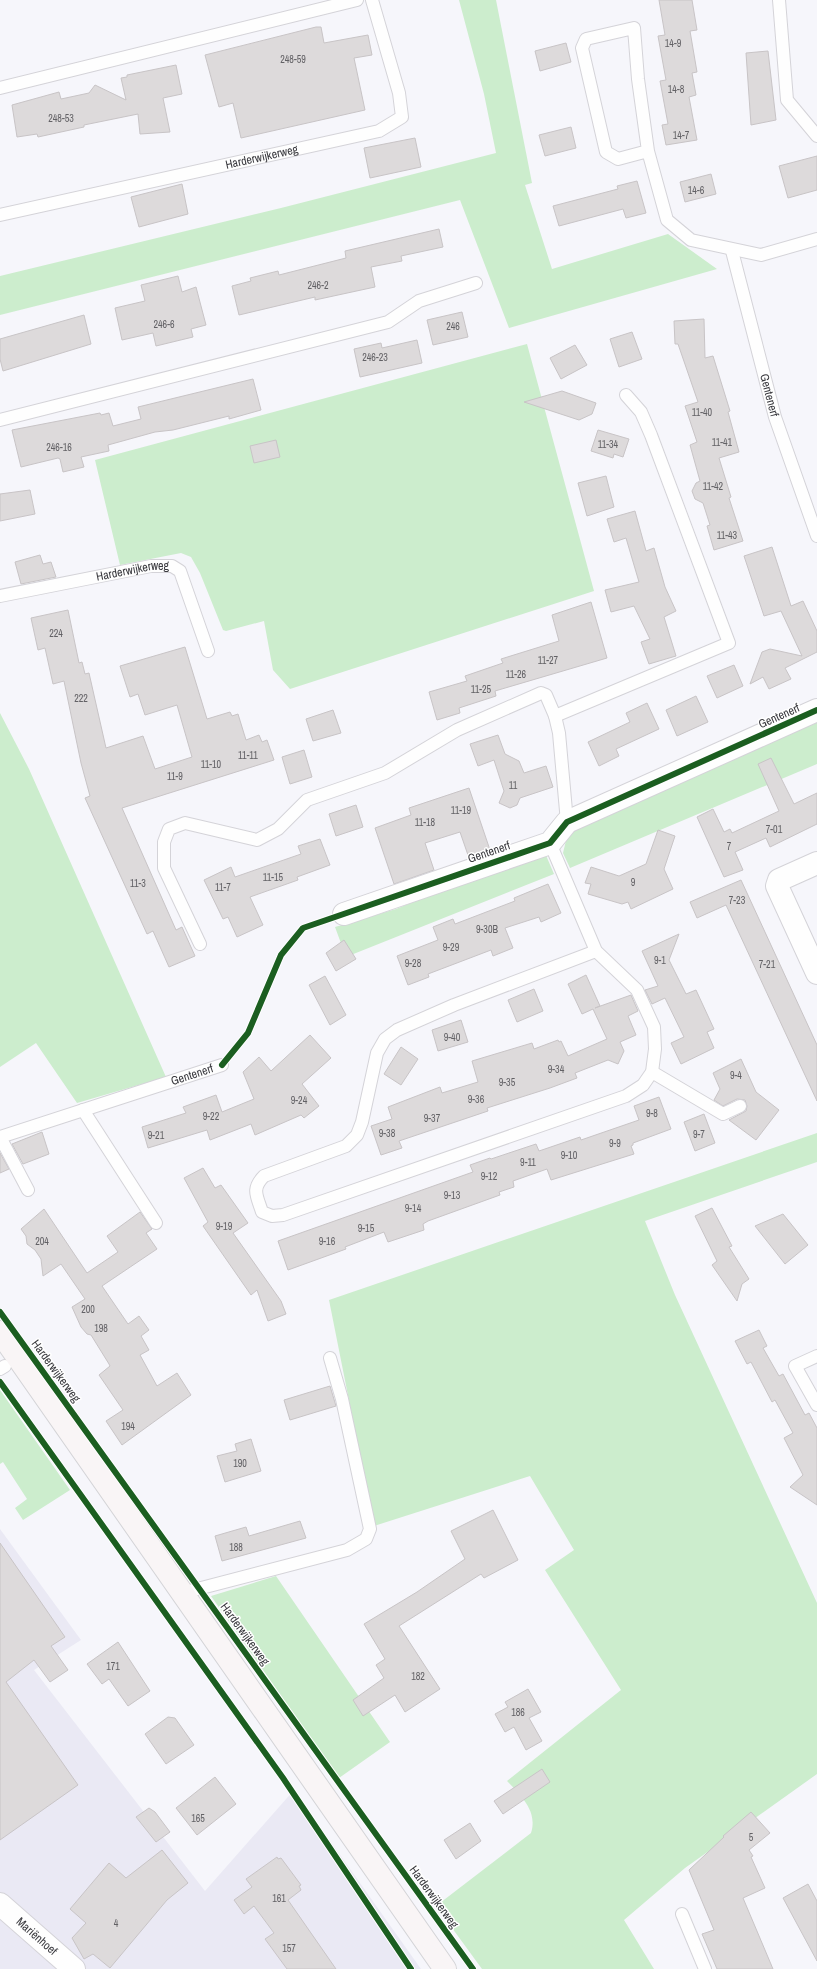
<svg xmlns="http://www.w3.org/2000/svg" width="817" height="1969" viewBox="0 0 817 1969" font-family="'Archivo Narrow',sans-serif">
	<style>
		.built { fill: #eae9f4 }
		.green { fill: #ccedcd }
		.building { fill: #dddadb; stroke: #c8c4c6 }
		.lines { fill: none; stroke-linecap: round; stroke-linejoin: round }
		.service-casing { stroke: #d4d3d8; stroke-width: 14 }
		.minor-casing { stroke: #d4d3d8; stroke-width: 24 }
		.primary-casing { stroke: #d4d4d7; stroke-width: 24 }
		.service { stroke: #fefefe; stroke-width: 12 }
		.minor { stroke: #fefefe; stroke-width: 22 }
		.primary { stroke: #f9f5f6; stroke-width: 22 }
		.cycleway-casing { stroke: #fff; stroke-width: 8 }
		.cycleway { stroke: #1b5e20; stroke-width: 6 }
		.labels { text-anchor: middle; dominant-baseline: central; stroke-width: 3; stroke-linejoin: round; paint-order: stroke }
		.number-label { font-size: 10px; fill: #626165 }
		.street-label { font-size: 12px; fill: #39393e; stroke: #fff }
	</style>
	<rect width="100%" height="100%" fill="#f6f6fb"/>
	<path class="built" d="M0,1529l81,111 -47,30 171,221 89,-101 127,179h-421z"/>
	<path class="green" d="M459,0h37l36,183 -7,2 27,84 116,-35 49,35 -208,59 -49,-128 -460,115v-39l281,-68 215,-55 -12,-59z
		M527,344l67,247 -304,98 -17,-19 -9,-49 -38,10 -3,-1 -23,-57 -9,-16 -10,-4 -61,12 -25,-105z
		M0,713l29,56 137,308 -89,26 -41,-60 -36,24z
		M817,718v46l-247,104 -7,-15 6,-25z
		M542,846l12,28 -208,83 -11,-30 61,-18 49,-20z
		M817,1133v29l-172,59 30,74 142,308v171l-132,94 -61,52 30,49h-172l-46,-63 95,-73c7,-22 -10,-37 -24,-52l114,-91 -76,-120 29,-20 -44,-74 -156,50 -45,-226z
		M0,1390l70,100 -47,30 -8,-12 12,-9 -24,-37 -3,2z
		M276,1576l114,166 -51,36 -128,-182z"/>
	<path class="building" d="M659,0h33l5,30 -7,1 7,41 -5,1 4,22 -7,2 8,43 -31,5 -4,-20 6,-1 -8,-43 6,-1 -8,-44 7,-1z
		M316,27h5l3,16 44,-8 4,20 -18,3 11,52 -124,28 -8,-35 -14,4 -14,-52z
		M566,43l5,19 -31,9 -5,-20z
		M768,51l8,69 -25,5 -5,-72z
		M176,65l6,29 -19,4 7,34 -30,2 -2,-20 -54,11v2l-46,10 -1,-3 -20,3 -5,-32 47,-13 2,7 28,-6 6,-8 31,15 -5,-22 6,-1v-2z
		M571,127l5,21 -31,8 -6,-21z
		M415,138l6,29 -51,11 -6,-30z
		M817,156v34l-29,8 -9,-32z
		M711,174l5,20 -31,8 -5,-20z
		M637,181l9,32 -20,5 -3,-9 -64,17 -6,-20 65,-17 -1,-3z
		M182,184l6,30 -49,13 -8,-30z
		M439,229l4,18 -42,9 1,5 -31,6 4,20 -60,13v-3l-76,18 -7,-29 19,-5 -1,-3 28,-7 1,4 67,-17 -1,-7z
		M178,276l4,16 14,-5 10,38 -15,4 2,8 -37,9 -3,-13 -31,7 -7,-32 30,-7 -4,-16z
		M462,312l6,25 -35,8 -6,-25z
		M84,315l7,29 -88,27 -3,-12v-20z
		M704,319l1,39 8,-2 17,55 -2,1 11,40 -20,6 12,39 -2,1 14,43 -29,9 -7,-24 3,-1 -7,-22 -8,-4 -3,-8 4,-8 4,-2 -10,-36 7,-3 -12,-36 13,-4 -20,-58h-3l-1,-23z
		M632,332l10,27 -23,8 -9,-28z
		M417,340l5,23 -62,14 -6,-28 27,-6 1,5z
		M575,345l12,20 -26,14 -11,-21z
		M253,379l8,31 -32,9v-3l-56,14 -18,2 -47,13 1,6 -28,6 3,10 -21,5 -3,-13 -2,-1 -37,9 -9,-37 88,-17 1,2 8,-2 4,13 28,-7 -3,-12z
		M562,391l34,12 -4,11 -13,6 -55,-18z
		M598,430l31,9 -6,18 -9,-3 -1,4 -22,-7z
		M276,440l4,17 -26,6 -4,-17z
		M606,476l8,31 -27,9 -9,-33z
		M30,490l5,24 -35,7v-27z
		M635,511l11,40 8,-3 11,39 11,24 -12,6 12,39 -27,8 -8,-22 9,-3 -16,-33 -23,6 -6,-22 34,-8 -13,-44 -12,4 -7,-23z
		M772,547l19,59 12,-5 14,30v21l-32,16 6,11 -22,10 -6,-12 -13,7 12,-32 8,-3 32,7 -21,-45 -17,5 -20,-60z
		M40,555l3,9 8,-2 5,15 -35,7 -6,-22z
		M591,602l16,56 -112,33 1,5 -37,12 1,5 -23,7 -8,-28 38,-11 -2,-5 38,-13 -2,-4 58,-18 -7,-26z
		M68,610l11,53 3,-1 3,12 4,-1 17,75 37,-12 12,33 37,-12 -15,-52 -32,10 -7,-21 -8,3 -10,-31 65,-19 22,72 23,-7 2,4 6,-2 8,26 13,-5 3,7 5,-2 7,20 -152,48 54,122 6,-3 13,29 -26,11 -16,-36 -6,3 -62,-136 5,-2 -9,-33 -17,-82 -11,3 -8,-36 -7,2 -7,-32z
		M734,665l9,21 -26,12 -10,-22z
		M696,696l12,26 -31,14 -11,-26z
		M647,703l12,26 -43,20 3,7 -20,10 -11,-24 42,-20 -4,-9z
		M333,710l8,23 -28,8 -7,-22z
		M498,735l7,19 14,7 5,12 22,-7 7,21 -33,11 -3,7 -7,3 -11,-5 5,-12 -10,-31 -16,6 -8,-22z
		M304,750l8,27 -22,7 -8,-27z
		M771,758l23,46 23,-11v31l-47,23 -4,-9 -31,14 8,18 -19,7 -27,-60 16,-8 11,23 6,-3 2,4 47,-22 -21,-47z
		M469,788l21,62 -21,8 -9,-26 -35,11 9,27 -40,14 -19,-56 36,-13 -2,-7z
		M356,805l7,22 -27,9 -7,-22z
		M658,830l17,6 -11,33 9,20 -42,20 -3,-7 -6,2 -34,-10 3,-10 -6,-1 6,-16 28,9 27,-12z
		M320,839l10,26 -33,12 1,3 -48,17 13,28 -26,12 -9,-20 -5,2 -19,-39 27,-13 4,10 66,-23 -3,-8z
		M741,880l76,165v56l-91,-196 -29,13 -7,-16z
		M548,884l13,29 -20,9 -2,-5 -34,11 8,20 -20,8 -2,-6 -63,24 1,3 -21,8 -11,-29 41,-16 -5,-13 20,-8 2,5 60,-23 -1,-3z
		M679,934l-10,26 17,34 10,-4 18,39 -7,3 7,16 -33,16 -10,-21 13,-6 -19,-39 -13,6 -7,-14 13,-4 -16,-35z
		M344,940l12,19 -20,12 -10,-18z
		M586,975l14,31 -5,2 36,-13 7,16 -10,5 8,19 -16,7 4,9 -6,13 -10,-4 -33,13 2,5 -27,10 -63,20 1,3 -89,30 3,7 -21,7 -10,-29 21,-7 -4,-12 52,-20 2,6 36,-11 -6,-21 60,-18 2,6 24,-9 1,2 2,-1 7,15 39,-17 -14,-30 -11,5 -14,-30z
		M325,976l21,39 -16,10 -21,-40z
		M534,989l9,22 -26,11 -9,-22z
		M461,1020l7,22 -30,9 -6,-21z
		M310,1035l21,23 -29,26 17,22 -15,12 -3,-3 -46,20 -4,-11 -41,16 -3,-10 -59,18 -6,-21 44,-14 -3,-6 33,-12 6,17 32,-13 -11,-27 16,-15 12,14z
		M401,1047l17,12 -17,26 -17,-11z
		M741,1059l15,33 23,18 -23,30 -27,-20 17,-9 1,-5 -2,-6 -8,-1 -14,7 -9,-6 6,-11 -7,-16z
		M659,1097l12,32 -38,14v2l-2,1 3,8 -83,26 -4,-11 -34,12 1,6 -15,5 1,3 -72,26 -5,3 1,6 -36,12 -4,-10 -39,15 1,2 -58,21 -10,-29 195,-69 -3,-7 20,-7 1,1 45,-15 3,7 41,-14 1,3 58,-20 -5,-14z
		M704,1114l11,29 -20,8 -11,-29z
		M42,1132l7,22 -26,10 -11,-20z
		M0,1153l9,16 -9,4z
		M203,1168l12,20 6,-3 27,38 -15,10 48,68 5,13 -18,7 -11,-31 -6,5 -48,-69 5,-4 -24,-44z
		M712,1208l20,38 -3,1 20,32 -7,5 -5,17 -25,-36 5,-4 -22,-45z
		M44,1209l43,64 31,-21 -11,-16 33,-24 12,17 -6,4 11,16 -55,37 26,38 11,-8 10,14 -8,6 8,14 -9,5 17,31 20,-13 14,22 -69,50 -16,-24 17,-11 -24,-35 11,-9 -1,-2 -18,-29 -4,-1 -6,-7 -9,-20 13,-8 -24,-35 -18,12 -2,-17 -6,-9 -8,-6 -1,-8 -5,-7z
		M783,1214l25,31 -23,19 -30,-38z
		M759,1330l8,16 -4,2 16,28 4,-2 22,41 4,-2 8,15v77l-27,-18 13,-12 -19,-37 9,-5 -18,-33 -3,2 -21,-40 -4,2 -12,-23z
		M330,1386l6,20 -46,14 -6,-20z
		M251,1439l10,32 -36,11 -8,-26 20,-5 -2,-7z
		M493,1510l25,50 -34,18 -3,-4 -82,52 41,63 -35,23 -10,-17 -32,21 -10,-16 31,-22 -8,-13 9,-6 -21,-35 53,-32 48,-33 -14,-28z
		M300,1521l6,17 -84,23 -7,-25 31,-9 3,9z
		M0,1543l65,94 -14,9 17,24 -18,12 -16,-22 -28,22 72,103 -78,55z
		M118,1642l32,49 -22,15 -19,-27 -7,5 -15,-20z
		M528,1689l13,23 -12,6 13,23 -16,9 -12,-23 -9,5 -10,-18 13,-7 -3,-5z
		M168,1717l7,1 19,27 -28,19 -21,-30z
		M542,1769l8,13 -47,32 -9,-13z
		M215,1777l21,27 -39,31 -21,-27z
		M149,1808l6,4 15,20 -14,10 -20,-25z
		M751,1812l19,21 -21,17 4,6 -2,1 14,31 -22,10 30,71h-56l-15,-35 12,-4 -25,-60 35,-33 -1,-1z
		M470,1823l11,18 -25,18 -12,-19z
		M162,1850l26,33 -21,17 -57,68 -17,-14 -9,5 -12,-21 14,-15 -16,-14 39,-46 17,15z
		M277,1857l1,2 3,-1 20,27 -2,1 2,4 -13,10 48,69h-49l-22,-30 9,-6 -20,-27 -10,8 -10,-14 18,-13 -6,-8z
		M808,1884l9,17v60l-34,-63z"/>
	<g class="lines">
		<defs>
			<g id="service">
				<path d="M779,0l8,100 30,36"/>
				<path d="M0,88l357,-88"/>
				<path d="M648,151l-30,8 -12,-7 -24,-104 4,-9 48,-11 4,51 10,72 19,69 24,20 70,15 56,-16"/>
				<path id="s1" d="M0,215l379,-84 23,-14 -3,-24 -27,-93"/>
				<path id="s2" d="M732,251l43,166 42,119"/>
				<path d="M0,420l388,-98 31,-21 57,-18"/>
				<path id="s3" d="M0,596l151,-30h21l8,5 28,80"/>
				<path d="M555,716l174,-73 -78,-208 -10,-23 -15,-17"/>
				<path d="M550,843l46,108 41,39 17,37 1,22 -3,23 -9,13 -17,11 -343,119 -11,1 -10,-4c-5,-16 -11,-23 2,-36l82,-30 11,-11 5,-13 15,-69 8,-14 12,-9 57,-25 142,-54"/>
				<path d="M200,944l-36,-76v-26l5,-13 16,-6 72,17 21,-11 29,-29 78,-27 72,-43 84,-37 5,2 9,21 4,17 8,89"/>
				<path d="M652,1072l71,42 17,-8"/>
				<path d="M83,1110l73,113"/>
				<path id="s4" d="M0,1137l222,-72"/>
				<path d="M0,1137l28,53"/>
				<path d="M817,1356l-22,10 22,39"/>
				<path d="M0,1369l5,-3"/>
				<path d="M182,1593l165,-43 19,-11 4,-10 -28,-130 -12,-41"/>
				<path d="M682,1914l23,55"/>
			</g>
			<g id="minor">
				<path d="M817,863l-38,17 -2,6 40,87"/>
				<path d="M344,914l206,-71 17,-21 250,-112"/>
				<path id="s5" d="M0,1904l74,65"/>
			</g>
			<path id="primary" d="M0,1332l445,637"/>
		</defs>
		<use href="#service" class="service-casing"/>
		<use href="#minor" class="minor-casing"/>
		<use href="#primary" class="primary-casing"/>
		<use href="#service" class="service"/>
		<use href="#minor" class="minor"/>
		<use href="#primary" class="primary"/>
		<defs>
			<path id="cycleway" d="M222,1065l26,-32 33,-78 22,-27 247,-85 17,-21 250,-112
				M0,1312l473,657
				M0,1382l283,396 128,191"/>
		</defs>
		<use href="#cycleway" class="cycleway-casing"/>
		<use href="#cycleway" class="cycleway"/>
	</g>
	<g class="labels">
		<g class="number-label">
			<text x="673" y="43">14-9</text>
			<text x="293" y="59">248-59</text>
			<text x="676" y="89">14-8</text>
			<text x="61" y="118">248-53</text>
			<text x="681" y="135">14-7</text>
			<text x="696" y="190">14-6</text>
			<text x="318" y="285">246-2</text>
			<text x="164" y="324">246-6</text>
			<text x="453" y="326">246</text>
			<text x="375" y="357">246-23</text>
			<text x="702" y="412">11-40</text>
			<text x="722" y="442">11-41</text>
			<text x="608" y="444">11-34</text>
			<text x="59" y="447">246-16</text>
			<text x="713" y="486">11-42</text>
			<text x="727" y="535">11-43</text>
			<text x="56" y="633">224</text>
			<text x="548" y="660">11-27</text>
			<text x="516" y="674">11-26</text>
			<text x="481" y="689">11-25</text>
			<text x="81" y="698">222</text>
			<text x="248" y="755">11-11</text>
			<text x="211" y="764">11-10</text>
			<text x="175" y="776">11-9</text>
			<text x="513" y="785">11</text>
			<text x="461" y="810">11-19</text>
			<text x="425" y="822">11-18</text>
			<text x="774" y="829">7-01</text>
			<text x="729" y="846">7</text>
			<text x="273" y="877">11-15</text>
			<text x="633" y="882">9</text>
			<text x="138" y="883">11-3</text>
			<text x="223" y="887">11-7</text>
			<text x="737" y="900">7-23</text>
			<text x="487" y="929">9-30B</text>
			<text x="451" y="947">9-29</text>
			<text x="660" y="960">9-1</text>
			<text x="413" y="963">9-28</text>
			<text x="767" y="964">7-21</text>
			<text x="452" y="1037">9-40</text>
			<text x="556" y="1069">9-34</text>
			<text x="736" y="1075">9-4</text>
			<text x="507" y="1082">9-35</text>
			<text x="476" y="1099">9-36</text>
			<text x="299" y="1100">9-24</text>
			<text x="652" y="1113">9-8</text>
			<text x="211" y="1116">9-22</text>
			<text x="432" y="1118">9-37</text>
			<text x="387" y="1133">9-38</text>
			<text x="699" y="1134">9-7</text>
			<text x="156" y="1135">9-21</text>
			<text x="615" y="1143">9-9</text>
			<text x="569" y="1155">9-10</text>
			<text x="528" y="1162">9-11</text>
			<text x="489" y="1176">9-12</text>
			<text x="452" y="1195">9-13</text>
			<text x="413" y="1208">9-14</text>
			<text x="224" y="1226">9-19</text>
			<text x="366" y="1228">9-15</text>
			<text x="42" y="1241">204</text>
			<text x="327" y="1241">9-16</text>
			<text x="88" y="1309">200</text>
			<text x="101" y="1328">198</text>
			<text x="128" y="1426">194</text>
			<text x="240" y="1463">190</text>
			<text x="236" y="1547">188</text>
			<text x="113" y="1666">171</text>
			<text x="418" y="1676">182</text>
			<text x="518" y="1712">186</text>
			<text x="198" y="1818">165</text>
			<text x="751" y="1837">5</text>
			<text x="279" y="1898">161</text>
			<text x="116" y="1923">4</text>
			<text x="289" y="1948">157</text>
		</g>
		<g class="street-label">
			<text stroke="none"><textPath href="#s1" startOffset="268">Harderwijkerweg</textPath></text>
			<text stroke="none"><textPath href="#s2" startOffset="149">Gentenerf</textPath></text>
			<text stroke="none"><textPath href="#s3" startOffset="135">Harderwijkerweg</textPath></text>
			<text transform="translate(779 716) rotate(-24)">Gentenerf</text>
			<text transform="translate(489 852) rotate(-19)">Gentenerf</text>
			<text stroke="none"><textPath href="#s4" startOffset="202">Gentenerf</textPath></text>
			<text transform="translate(56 1371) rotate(54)">Harderwijkerweg</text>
			<text transform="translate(245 1634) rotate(54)">Harderwijkerweg</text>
			<text transform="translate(434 1897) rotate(54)">Harderwijkerweg</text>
			<text stroke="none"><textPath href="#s5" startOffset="49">Mariënhoef</textPath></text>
		</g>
	</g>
</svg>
